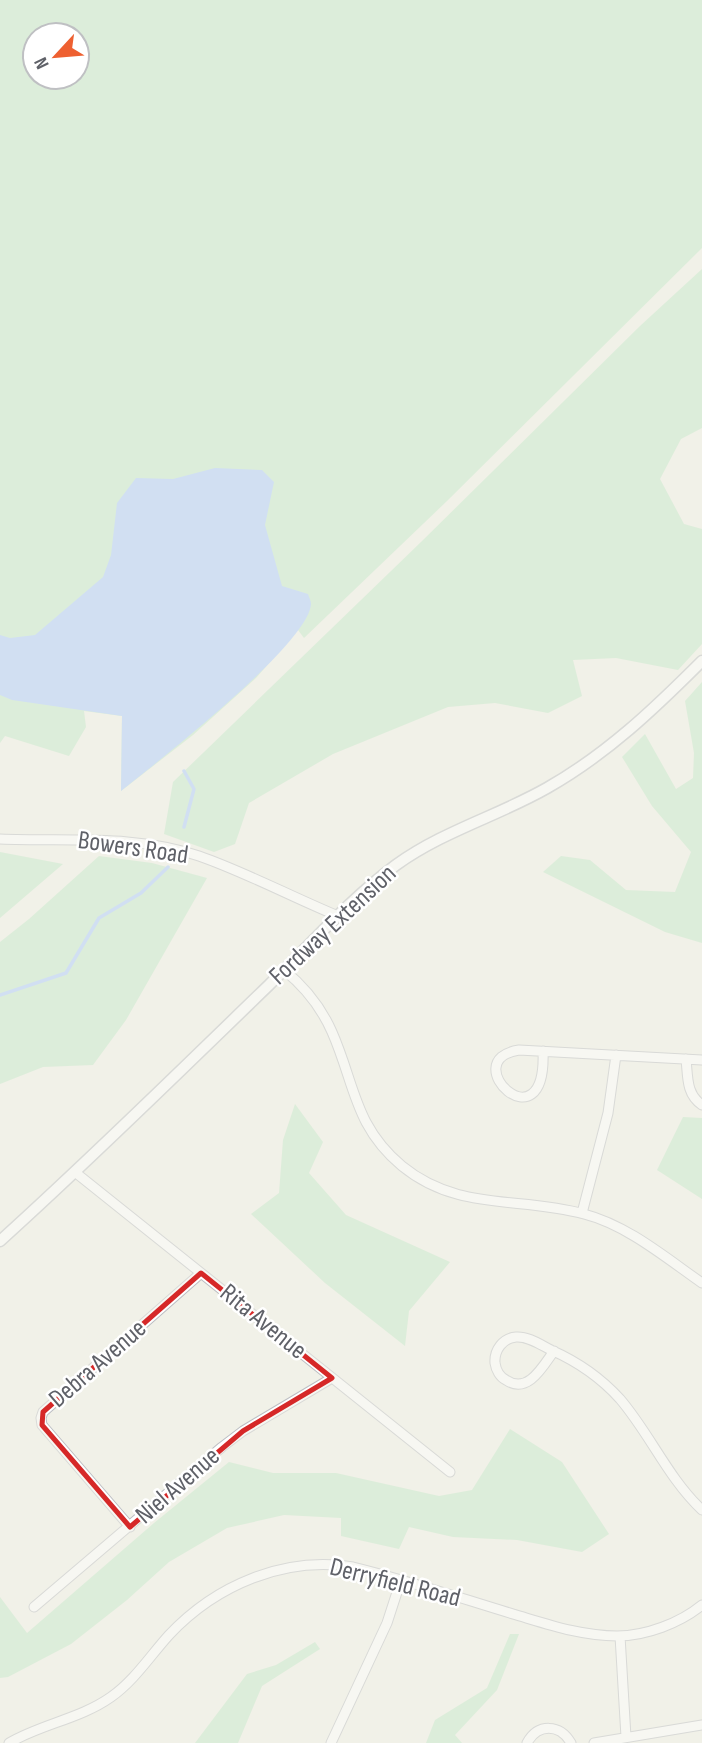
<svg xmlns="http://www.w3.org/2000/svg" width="702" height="1743" viewBox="0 0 702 1743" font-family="'Sofia Sans Condensed',sans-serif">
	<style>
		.green { fill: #c4e9ca; fill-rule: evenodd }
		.water { fill: #aacbff }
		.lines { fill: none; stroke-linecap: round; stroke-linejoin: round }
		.stream { stroke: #aacbff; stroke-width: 3.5 }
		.minor-casing { stroke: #bcbec3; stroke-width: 11 }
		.tertiary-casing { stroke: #bcbec3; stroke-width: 13 }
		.minor { stroke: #fff; stroke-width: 9 }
		.tertiary { stroke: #fff; stroke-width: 10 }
		.marked { fill: none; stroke: #d62828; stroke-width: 5; stroke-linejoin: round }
		.labels { text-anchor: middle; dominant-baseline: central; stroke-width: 5; stroke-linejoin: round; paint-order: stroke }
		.street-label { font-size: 26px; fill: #5f6168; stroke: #fff }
	</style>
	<rect width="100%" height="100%" fill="#f1f1e8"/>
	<path class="green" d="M0,0h702v248l-255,253 -143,137 -6,-8 -42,48 -63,57 -72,56 1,-75 -38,-5 2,16 -17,29 -64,-20 -5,7zM35,35h42v42h-42z
		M702,269v159l-21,11 -21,40 24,45 18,5v115l-24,26 -62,-12 -43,2 9,36 -34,17 -53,-10 -47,4 -115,47 -84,49 -14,41 -21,8 -50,-18 9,-52 248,-240 219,-216z
		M702,682v261l-37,-11 -122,-60 18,-16 29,4 36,30 49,2 16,-40 -39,-46 -30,-49 23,-23 31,55 17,-11 1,-25 -9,-52z
		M0,852l63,12 -63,54z
		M99,856l53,7 55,15 -81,142 -33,45 -50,2 -43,17v-142l29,-23z
		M295,1104l28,38 -14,31 37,42 104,47 -41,49 -4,35 -80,-63 -74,-69 28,-21 4,-53z
		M683,1117l19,1v81l-45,-29z
		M510,1429l52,33 47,72 -27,18 -65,-12 -64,-3 -44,-10 -10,22 -58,-13v-18l-57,-3 -57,13 -58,34 -42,38 -56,44 -63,33 -8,1v-81l27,36 127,-110 75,-61 44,11h63l103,23 33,-6z
		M510,1634h9l-22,56 -42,45 7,8h-36l9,-23 52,-32z
		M315,1642l5,7 -58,37 -24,57h-43l52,-69 29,-9z"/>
	<path class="water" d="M215,468l47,2 12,12 -9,43 17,61 26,8c1,3 3,7 3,10 -2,40 -155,159 -190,187l1,-75 -110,-16 -12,-5v-60l10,3 25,-3 68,-58 8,-22 6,-52 19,-25 37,1z"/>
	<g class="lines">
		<path class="stream" d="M184,771l10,18 -10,38
			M0,995l66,-22 33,-55 42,-25 27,-26"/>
		<defs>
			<path id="minor" d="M0,839c66,3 135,-5 199,17 46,16 93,41 139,60
				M284,970c21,17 37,37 48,62 23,52 22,94 70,134 56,46 118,30 182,48 43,11 82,44 118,69
				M543,1051c4,99 -89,9 -24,-1l183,10
				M686,1059c2,18 0,35 16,46
				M76,1173l374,299
				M582,1213l26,-100 8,-58
				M554,1351c-11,15 -26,44 -48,29 -6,-3 -10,-10 -11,-17 -1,-13 8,-25 21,-26 12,-1 25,8 35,13 25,11 50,28 69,49 30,35 48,79 82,111
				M130,1527l-88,-102 -1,-7 2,-6 158,-139
				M34,1607l188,-160 21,-16 89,-53
				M620,1636l6,101
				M9,1743c32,-19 71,-24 102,-46 23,-16 39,-41 58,-62 47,-50 115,-79 184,-68 54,13 107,31 160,47 34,10 68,22 104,22 29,0 63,-13 85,-31
				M331,1743l56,-120 14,-43
				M527,1743c11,-20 33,-19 44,0
				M594,1743l108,-18"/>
			<path id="tertiary" d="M0,1241c92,-83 180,-170 269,-256 42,-41 80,-85 127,-120 47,-34 102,-49 151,-77 60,-34 107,-79 155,-127"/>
		</defs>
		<use href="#minor" class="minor-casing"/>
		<use href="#tertiary" class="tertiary-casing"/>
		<use href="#minor" class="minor"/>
		<use href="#tertiary" class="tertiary"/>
	</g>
	<path d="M0 0H702V1743H0ZM201,1273l131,105 -89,53 -113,96 -88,-102 1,-13z" fill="#f1f1e8" fill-opacity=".55" fill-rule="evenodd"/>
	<path class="marked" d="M201,1273l131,105 -89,53 -113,96 -88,-102 1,-13z"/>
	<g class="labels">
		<g class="street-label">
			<text transform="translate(133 848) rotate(8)">Bowers Road</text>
			<text transform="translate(333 925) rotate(-43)">Fordway Extension</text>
			<text transform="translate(263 1322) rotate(39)">Rita Avenue</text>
			<text transform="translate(98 1364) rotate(-41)">Debra Avenue</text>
			<text transform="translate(178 1486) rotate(-41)">Niel Avenue</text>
			<text transform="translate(395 1583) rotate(14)">Derryfield Road</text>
		</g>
	</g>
	<g transform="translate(56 56) rotate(244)"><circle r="33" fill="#ffffff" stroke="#bfc0c3" stroke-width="2"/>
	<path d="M0-5L12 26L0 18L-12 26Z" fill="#ee6031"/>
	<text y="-10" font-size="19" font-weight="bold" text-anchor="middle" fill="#5f6168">N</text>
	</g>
</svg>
